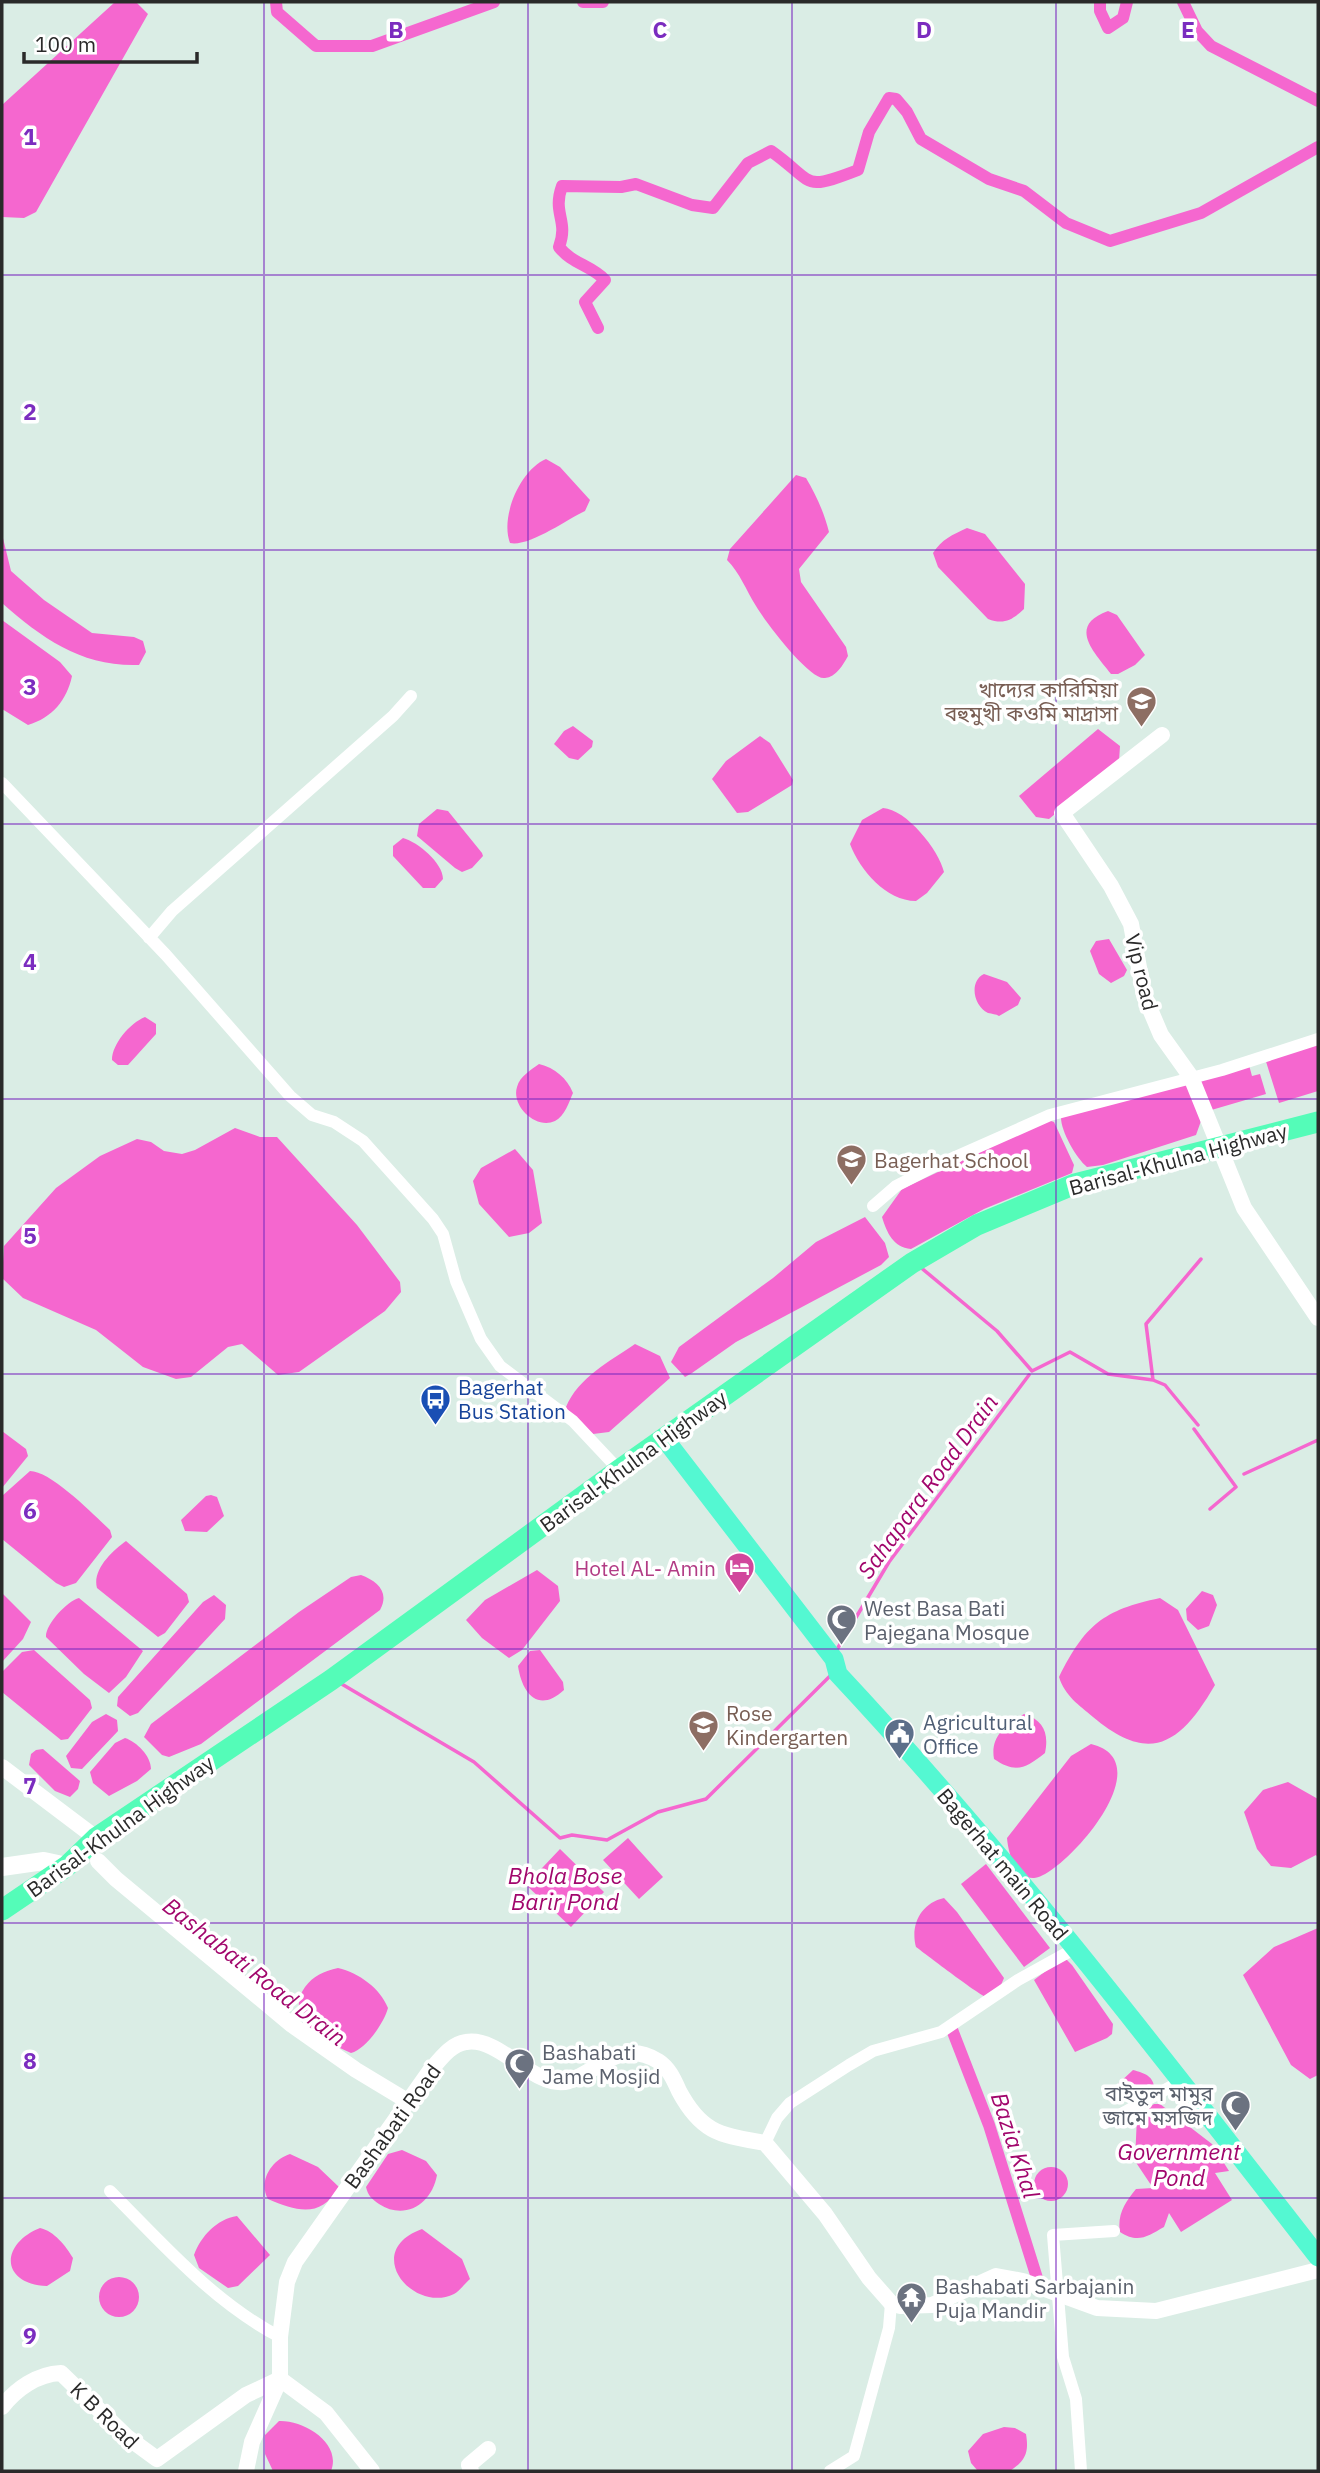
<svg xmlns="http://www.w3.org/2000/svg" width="1320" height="2473" viewBox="0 0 1320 2473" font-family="'IBM Plex Sans','Noto Sans Bengali',sans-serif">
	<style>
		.water { fill: #f567cf }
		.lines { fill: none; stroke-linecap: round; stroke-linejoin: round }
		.stream { stroke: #f567cf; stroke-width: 3.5 }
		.canal { stroke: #f567cf; stroke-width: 12 }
		.minor { stroke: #fff; stroke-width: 12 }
		.tertiary { stroke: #fff; stroke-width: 16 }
		.secondary { stroke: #fff; stroke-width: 18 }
		.primary { stroke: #54f8d2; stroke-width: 19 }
		.trunk { stroke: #54fcb8; stroke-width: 21 }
		.grid { fill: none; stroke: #7b2cbf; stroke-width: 2; stroke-opacity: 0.55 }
		.labels { text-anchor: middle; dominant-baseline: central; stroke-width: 7; stroke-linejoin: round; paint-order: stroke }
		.education-label { font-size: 21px; fill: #785e54; stroke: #fff; text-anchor: start }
		.street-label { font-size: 21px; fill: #2a2a2a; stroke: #fff }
		.transit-label { font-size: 21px; fill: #164399; stroke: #fff; text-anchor: start }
		.hotel-label { font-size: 21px; fill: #b23c85; stroke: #fff; text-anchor: end }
		.worship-label { font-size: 21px; fill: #5b616d; stroke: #fff; text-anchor: start }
		.service-label { font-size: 21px; fill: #4e5e75; stroke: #fff; text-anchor: start }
		.water-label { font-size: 23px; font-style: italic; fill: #a1066c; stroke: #fff }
		.grid-label { font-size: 23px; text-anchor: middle; font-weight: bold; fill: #7b2cbf; stroke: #fff; stroke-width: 7; stroke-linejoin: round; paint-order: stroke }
	</style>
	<rect width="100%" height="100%" fill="#daede5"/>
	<path class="water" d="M115,2h21l12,12 -112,198 -12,6 -22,-1v-112z
		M546,459l14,8 30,33 -5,11c-19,9 -56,36 -75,32 -10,-26 10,-73 36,-84z
		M796,475l10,3c10,17 18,34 23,54l-30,37 2,13 45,65 2,9c-5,9 -12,21 -23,22 -15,3 -61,-58 -69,-72 -10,-16 -16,-33 -29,-46l3,-11z
		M967,528l18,6 40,50 -1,25c-12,11 -20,16 -36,10l-50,-52 -5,-14c9,-14 19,-18 34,-25z
		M2,534l9,37 33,29 48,33 42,4 9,4 3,11 -7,13c-57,2 -96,-26 -137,-62z
		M1108,611l9,4 28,40 -10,10 -17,9h-7c-17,-22 -44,-48 -3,-63z
		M2,620l58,42 12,14c-5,24 -20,42 -44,49l-26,-16z
		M573,726l20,15 -1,6 -14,13 -9,-2 -15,-14 10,-13z
		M1098,729l22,17 -1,15 -70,58 -13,-2 -17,-21z
		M760,736l10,7 23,37 -1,5 -44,27 -11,1 -25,-34 14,-18z
		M883,808c23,1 56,42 61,64l-17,21 -11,8c-30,0 -56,-31 -66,-57l12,-24z
		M437,809l11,2 34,42 1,3 -11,12 -10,4 -7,-4 -38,-32 2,-12z
		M403,838c15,4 40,25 40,41l-8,9h-12l-30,-32v-10z
		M1109,939l18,31 -3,6 -13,7 -12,-9 -9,-23 6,-10z
		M984,974l23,8 14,16 -3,7 -19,11c-3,-2 -7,-2 -11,-3 -15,-7 -19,-32 -4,-39z
		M145,1017l11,7v10l-28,31h-10l-6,-5c0,-16 18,-37 33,-43z
		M1318,1040v51l-39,12 -16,-51z
		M539,1064c16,4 28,14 34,29 -4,9 -8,23 -18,28 -19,9 -44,-15 -38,-34 3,-11 14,-17 22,-23z
		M1249,1065l3,11 8,-2 6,20 -58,17 -9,-31z
		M1181,1082l7,5 13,34 -5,14 -93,30 -16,2c-11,-9 -27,-37 -26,-51z
		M1048,1120l6,2 20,43 -2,8 -88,36 -73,40c-18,-2 -24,-16 -29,-32l20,-28z
		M235,1128l25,9h17l80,88 43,57 1,10 -16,19 -86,61 -21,3 -36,-31 -14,3 -37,30 -15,2 -33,-12 -47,-37 -73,-32 -21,-20 2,-32 52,-58 44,-32 37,-17 14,3 13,9 18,3 13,-4z
		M515,1149l18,21 9,53 -13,10 -20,4 -30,-33 -6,-23 8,-13z
		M865,1217l20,26 4,14 -8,8 -145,77 -44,31 -7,4 -14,-15 8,-15 94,-69 43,-36z
		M635,1344l25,12 10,22 -61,54 -16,2 -25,-21 -2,-6c12,-29 44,-46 69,-63z
		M2,1431l24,18 2,7 -26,32z
		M30,1471c21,0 64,44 80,59l2,7 -36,46 -12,4 -8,-4 -54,-44v-43z
		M211,1495l6,2 7,19 -17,16 -22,-1 -4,-11 25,-24z
		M126,1541l61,53 2,8 -24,31 -7,4 -61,-49c-5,-18 15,-37 29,-47z
		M537,1570l21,16 2,15 -38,49 -13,8 -27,-20 -16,-18 19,-20z
		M361,1575c16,6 29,17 19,35l-179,134 -32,13 -7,-2 -18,-18 7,-13 148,-112 52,-35z
		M1202,1591l11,4 4,10 -8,21 -11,4 -11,-10 -1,-11z
		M2,1593l29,29 -8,17 -21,23z
		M214,1595l12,10 -1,14 -87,94 -8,3 -13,-10 1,-9 85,-95z
		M79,1598l64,53 -17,26 -17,16 -25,-19 -38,-37c-1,-12 21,-36 33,-39z
		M1160,1598l18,12 37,75c-34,58 -64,81 -122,32 -14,-12 -28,-21 -34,-40 26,-52 44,-67 101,-79z
		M34,1650l56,50 2,8 -24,31 -7,1 -59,-48v-20l20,-20z
		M540,1650l23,32 1,8c-26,24 -42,3 -46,-24l12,-15z
		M106,1714l11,6 1,11 -36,38 -11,-1 -5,-12 26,-34z
		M1024,1714c20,6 25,20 21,39 -19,15 -29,21 -51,6 -4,-23 12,-34 30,-45z
		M125,1738c12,4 26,18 26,31l-14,12 -28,15 -16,-13 -3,-11 25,-29z
		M1091,1744c75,18 -31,134 -57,134 -19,1 -26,-26 -27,-40l64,-82z
		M43,1749l37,32 -2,8 -8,8 -15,-6 -26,-26 2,-11 5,-4z
		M1288,1782l30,17v59l-2,-3 -25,13 -20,-2 -14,-17 -13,-37 19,-22z
		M628,1838l35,39 -24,22 -36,-39z
		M560,1849l44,43 -33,35 -45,-42z
		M986,1864l64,84 -26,19 -63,-83z
		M944,1898l13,14 47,66 -6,14 -10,6c-8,-2 -61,-43 -72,-51 -6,-22 5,-44 28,-49z
		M1318,1928v147l-8,4 -19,-14 -48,-90 31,-28z
		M1060,1960h7l5,5 41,59 -1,10 -5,4 -32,14 -41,-72z
		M338,1968c21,5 42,20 50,40 -4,15 -22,41 -37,45 -26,-11 -68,-35 -46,-66 8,-11 19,-16 33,-19z
		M1133,2070c12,3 22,7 21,20l-19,12 -10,-6 -7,-12z
		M1154,2104h6l52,40 17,27 -14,2 17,27 -51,32 -12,-19 -5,14c-16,9 -26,17 -44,5 -3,-17 5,-30 16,-43l17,-1 -18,-27 2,-45z
		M402,2150l24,11 11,14c-5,29 -32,46 -58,29 -7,-5 -11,-8 -13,-17l22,-33z
		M290,2154l28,13 21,20c-18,31 -41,25 -71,12 -10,-17 3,-39 22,-45z
		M1034 2184a17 17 0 1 1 34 0a17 17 0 1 1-34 0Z
		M237,2216l33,39 -32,31 -10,2 -29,-20 -5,-13c7,-19 23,-36 43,-39z
		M40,2228c14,3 26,18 33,30l-3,13 -23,15c-47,-2 -47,-42 -7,-58z
		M422,2229l40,30 8,20c-5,4 -10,12 -16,15 -41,20 -93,-43 -32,-65z
		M99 2297a20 20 0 1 1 40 0a20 20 0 1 1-40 0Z
		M279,2421c25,-1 63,22 52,50h-58l-8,-17v-19z
		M1004,2427l11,1 11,6c3,18 0,26 -16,37l-33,-1 -6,-7 -3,-12 15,-17z"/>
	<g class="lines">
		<path class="stream" d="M919,1266l78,65 35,40 38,-19 38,22 45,6 -7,-56 55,-65
			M1153,1380l12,5 33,40
			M1194,1429l42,58 -26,22
			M1244,1474l74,-34
			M836,1651l53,-89 140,-187
			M340,1683l134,79 86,76 12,-3 35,5 51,-28 48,-13 124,-123"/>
		<path class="canal" d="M276,2l1,10 39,34h56l122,-44
			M583,2h20
			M1100,2v9l8,17 15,-10 4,-16
			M1183,2l14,29 14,15 107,55
			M598,328l-13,-26 20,-22c-14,-15 -33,-16 -46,-33 10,-27 -7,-33 3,-61l59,1 15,-3 56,21 21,3 35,-45 23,-12c45,32 30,41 87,19l11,-38 20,-34 7,1 11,13 14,27 68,40 35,12 42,32 44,18 91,-28 117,-66
			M951,2027l38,98 48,153"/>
		<path class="minor" d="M2,783l164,172 124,141 22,19 22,7 29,19 70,78 10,15 13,47 25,58 19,27 73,55 46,49
			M149,938l23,-27 221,-195 18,-20
			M873,1206l23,-20 39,-20 115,-51 172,-45 96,-31
			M1105,2123l76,-42
			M765,2143l12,-25 13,-15 59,-38 24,-14 68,-19 77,-52 56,-31
			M110,2191c53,53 103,111 170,146
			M830,2471l24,-15 35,-128 2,-25
			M1081,2471l-5,-72 -13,-42 -10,-122 61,-4"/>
		<path class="tertiary" d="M1162,735l-100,78 49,73 20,38 13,71 17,40 30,42 53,131 74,110
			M2,1767l94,71
			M98,1861l18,18 176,146 64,45 53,32
			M2,2407c14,-18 35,-33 59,-34l66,64 30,22 89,-64 34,-16 46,34 46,58
			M246,2471l6,-29 28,-63v-42l7,-55 8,-20 134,-190c10,-11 21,-28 37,-30 35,-6 69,49 103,39 30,-10 51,-43 89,-20 11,7 16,19 21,30 23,43 42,44 86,52l60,71 44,64 22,25 9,3 32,-1 64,-29 27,5 74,27 59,3 162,-41
			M471,2471l-2,-6 19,-16"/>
		<path class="secondary" d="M2,1867l42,-6 23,5"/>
		<path class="primary" d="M664,1438l170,221 4,15c172,184 326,385 480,583"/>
		<path class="trunk" d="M2,1910l65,-44 29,-28 235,-158 288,-210 293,-207 65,-38 98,-41 243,-62"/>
	</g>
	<path class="grid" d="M264,2v2469M528,2v2469M792,2v2469M1056,2v2469M2,275h1316M2,550h1316M2,824h1316M2,1099h1316M2,1374h1316M2,1649h1316M2,1923h1316M2,2198h1316"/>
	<defs>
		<symbol id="school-pin" viewBox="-11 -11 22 30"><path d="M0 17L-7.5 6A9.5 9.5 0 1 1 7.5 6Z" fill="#8d6e63" stroke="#fff"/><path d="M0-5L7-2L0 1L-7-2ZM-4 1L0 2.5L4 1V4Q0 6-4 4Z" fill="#fff"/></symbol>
		<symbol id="bus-pin" viewBox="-11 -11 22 30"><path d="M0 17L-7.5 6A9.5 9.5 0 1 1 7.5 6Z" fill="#1a4fb4" stroke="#fff"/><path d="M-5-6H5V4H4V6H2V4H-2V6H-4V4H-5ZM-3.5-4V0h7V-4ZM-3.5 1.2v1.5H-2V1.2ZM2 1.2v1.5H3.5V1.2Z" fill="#fff"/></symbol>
		<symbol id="hotel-pin" viewBox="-11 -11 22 30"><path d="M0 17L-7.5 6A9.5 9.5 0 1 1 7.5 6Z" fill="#d1479c" stroke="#fff"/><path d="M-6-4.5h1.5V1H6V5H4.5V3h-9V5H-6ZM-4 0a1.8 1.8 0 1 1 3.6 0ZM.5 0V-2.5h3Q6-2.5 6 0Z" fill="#fff"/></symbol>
		<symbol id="mosque-pin" viewBox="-11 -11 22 30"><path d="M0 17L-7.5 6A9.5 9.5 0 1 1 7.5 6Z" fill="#6b7280" stroke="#fff"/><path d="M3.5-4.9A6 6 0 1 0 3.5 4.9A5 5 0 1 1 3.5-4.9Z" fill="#fff"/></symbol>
		<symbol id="civic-pin" viewBox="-11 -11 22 30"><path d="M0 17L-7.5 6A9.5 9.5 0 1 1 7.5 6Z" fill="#5c6f8a" stroke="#fff"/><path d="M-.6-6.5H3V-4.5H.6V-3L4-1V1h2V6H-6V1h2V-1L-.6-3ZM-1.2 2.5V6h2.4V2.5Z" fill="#fff"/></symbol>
		<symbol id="temple-pin" viewBox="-11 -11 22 30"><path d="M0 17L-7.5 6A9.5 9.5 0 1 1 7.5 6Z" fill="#6b7280" stroke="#fff"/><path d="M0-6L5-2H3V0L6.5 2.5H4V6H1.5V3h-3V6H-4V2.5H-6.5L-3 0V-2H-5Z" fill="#fff"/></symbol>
	</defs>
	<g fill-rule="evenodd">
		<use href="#school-pin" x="1124" y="684" width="35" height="47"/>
		<use href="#school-pin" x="834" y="1142" width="35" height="47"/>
		<use href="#bus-pin" x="418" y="1382" width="35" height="47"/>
		<use href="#hotel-pin" x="722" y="1550" width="35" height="47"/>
		<use href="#mosque-pin" x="824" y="1602" width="35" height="47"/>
		<use href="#school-pin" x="686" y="1708" width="35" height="47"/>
		<use href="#civic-pin" x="882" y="1716" width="35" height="47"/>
		<use href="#mosque-pin" x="502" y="2046" width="35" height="47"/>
		<use href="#mosque-pin" x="1218" y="2088" width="35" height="47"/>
		<use href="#temple-pin" x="894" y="2280" width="35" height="47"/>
	</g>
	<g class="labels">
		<g class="education-label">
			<text x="1118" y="689" text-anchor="end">খাদ্যের কারিমিয়া<tspan x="1118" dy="24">বহুমুখী কওমি মাদ্রাসা</tspan></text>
			<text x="874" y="1160">Bagerhat School</text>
			<text x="726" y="1713">Rose<tspan x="726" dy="24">Kindergarten</tspan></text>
		</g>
		<g class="street-label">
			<text transform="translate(1142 972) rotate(76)">Vip road</text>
			<text transform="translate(1178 1159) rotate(-15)">Barisal-Khulna Highway</text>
			<text transform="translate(633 1461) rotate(-36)">Barisal-Khulna Highway</text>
			<text transform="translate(120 1826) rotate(-36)">Barisal-Khulna Highway</text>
			<text transform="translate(1003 1864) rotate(50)">Bagerhat main Road</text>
			<text transform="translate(392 2126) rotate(-54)">Bashabati Road</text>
			<text transform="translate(105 2415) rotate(44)">K B Road</text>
		</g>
		<g class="transit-label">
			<text x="458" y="1387">Bagerhat<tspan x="458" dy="24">Bus Station</tspan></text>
		</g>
		<g class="hotel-label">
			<text x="716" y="1568">Hotel AL- Amin</text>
		</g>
		<g class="worship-label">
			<text x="864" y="1608">West Basa Bati<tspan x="864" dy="24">Pajegana Mosque</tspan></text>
			<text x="542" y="2052">Bashabati<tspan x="542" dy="24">Jame Mosjid</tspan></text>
			<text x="1213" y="2093" text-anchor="end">বাইতুল মামুর<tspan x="1213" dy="24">জামে মসজিদ</tspan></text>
			<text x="935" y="2286">Bashabati Sarbajanin<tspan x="935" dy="24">Puja Mandir</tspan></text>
		</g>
		<g class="service-label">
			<text x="923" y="1722">Agricultural<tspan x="923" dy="24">Office</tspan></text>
		</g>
		<g class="water-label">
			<text transform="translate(927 1486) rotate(-54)">Sahapara Road Drain</text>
			<text x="565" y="1875">Bhola Bose<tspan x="565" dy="26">Barir Pond</tspan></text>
			<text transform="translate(255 1971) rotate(38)">Bashabati Road Drain</text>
			<text transform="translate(1016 2145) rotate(72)">Bazia Khal</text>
			<text x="1179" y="2151">Government<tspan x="1179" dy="26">Pond</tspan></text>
		</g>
	</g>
	<g class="grid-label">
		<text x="396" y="38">B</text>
		<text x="660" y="38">C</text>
		<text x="924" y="38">D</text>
		<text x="1188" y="38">E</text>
		<text x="30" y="145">1</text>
		<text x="30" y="420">2</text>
		<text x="30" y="695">3</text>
		<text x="30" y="970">4</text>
		<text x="30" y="1244">5</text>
		<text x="30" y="1519">6</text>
		<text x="30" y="1794">7</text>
		<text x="30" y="2069">8</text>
		<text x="30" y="2344">9</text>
	</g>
	<rect width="1320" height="2473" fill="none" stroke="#2a2a2a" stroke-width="7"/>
	<path d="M24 52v10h173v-10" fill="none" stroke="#2a2a2a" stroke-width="3.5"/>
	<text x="35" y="52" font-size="21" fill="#2a2a2a" stroke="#ffffff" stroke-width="5" paint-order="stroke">100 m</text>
</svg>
